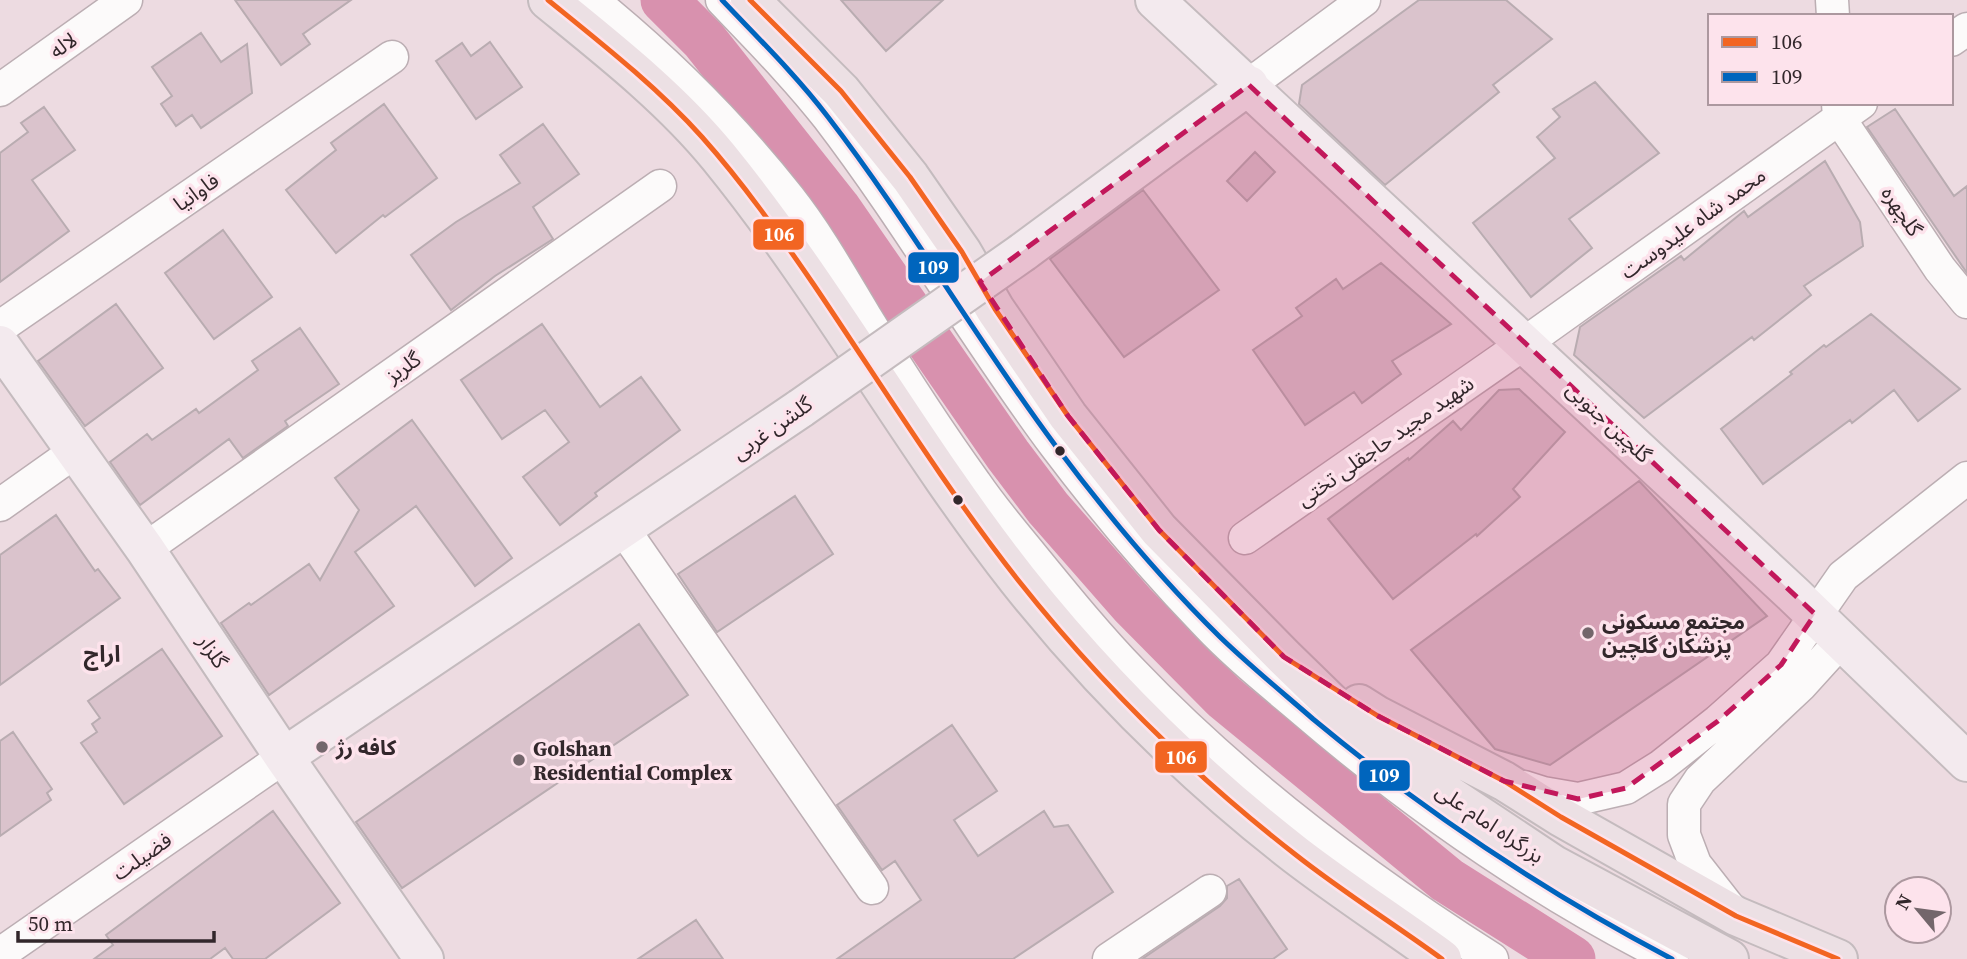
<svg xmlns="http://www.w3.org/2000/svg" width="1967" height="959" viewBox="0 0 1967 959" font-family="'Source Serif 4','Noto Sans Arabic',serif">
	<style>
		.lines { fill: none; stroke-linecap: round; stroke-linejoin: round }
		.river { stroke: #d891ae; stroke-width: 47 }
		.building { fill: #dac3cc; stroke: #b9acb1; stroke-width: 2 }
		.minor-casing { stroke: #bcaeb3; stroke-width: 35 }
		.major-casing { stroke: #c4bbbe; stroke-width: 42 }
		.highway-casing { stroke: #c4bbbe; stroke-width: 42 }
		.minor { stroke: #fcfafa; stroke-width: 32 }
		.major { stroke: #f3eaee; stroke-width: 38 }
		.highway { stroke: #ece0e4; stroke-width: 38 }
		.major-bridge-casing { stroke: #c4bbbe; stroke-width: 42; stroke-linecap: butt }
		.major-bridge { stroke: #f3eaee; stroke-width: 38 }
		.bus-1-casing { stroke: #fde3ec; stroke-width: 10 }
		.bus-2-casing { stroke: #fde3ec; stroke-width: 10 }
		.bus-1 { stroke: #f26522; stroke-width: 5 }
		.bus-2 { stroke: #0065bd; stroke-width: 5 }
		.marked { fill: #c2185b; fill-opacity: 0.2; stroke: #c2185b; stroke-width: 5; stroke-dasharray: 14 9; stroke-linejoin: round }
		.bus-dot { fill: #32272b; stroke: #fde3ec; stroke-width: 2.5 }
		.poi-dot { fill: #73666b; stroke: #fde3ec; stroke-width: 2.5 }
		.labels { text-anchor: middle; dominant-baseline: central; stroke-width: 7; stroke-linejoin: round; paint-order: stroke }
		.street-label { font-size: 21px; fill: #32272b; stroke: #fde3ec }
		.poi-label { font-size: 21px; font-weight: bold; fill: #32272b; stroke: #fde3ec; text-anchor: start }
		.neighbourhood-label { font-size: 23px; font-weight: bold; fill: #32272b; stroke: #fde3ec }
		.line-badge { stroke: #fde3ec; stroke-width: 2.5 }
		.badge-label { font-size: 19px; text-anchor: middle; font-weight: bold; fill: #fff }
	</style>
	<rect width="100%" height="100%" fill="#eddbe1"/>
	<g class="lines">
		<path class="river" d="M664,0l40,40 133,168 171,247 40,53 85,97 91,92 223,183 125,79"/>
	</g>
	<path class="building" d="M235,0h116l-48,34 7,10 -29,21z
		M841,0h102l-57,51z
		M1419,0h87l46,39 -59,46 6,7 -114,93 -86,-81 3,-19z
		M201,33l20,29 26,-18 5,49 -51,35 -9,-13 -16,11 -15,-22 11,-8 -20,-29z
		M490,42l32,45 -46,32 -40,-58 26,-18 9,13z
		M1595,82l64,71 -90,66 23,29 -61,49 -58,-74 82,-65 -18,-21 23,-20 -7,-8z
		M384,104l53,74 -52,39 -2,-2 -47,38 -50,-63 50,-40 -5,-7z
		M44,107l31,43 -43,30 37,51 -69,51v-129l28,-21 -7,-9z
		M1895,109l59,87 13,-10v87l-100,-146z
		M543,124l36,50 -46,33 20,32 -58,37 -44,34 -40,-55 45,-33 64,-39 -20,-28z
		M1255,152l20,20 -28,29 -20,-20z
		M1825,161l35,61 3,24 -59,40 7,9 -57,45 -2,-3 -108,81 -70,-63 6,-28 101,-71 3,4 60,-49 4,6z
		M1143,190l76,100 -95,67 -74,-98z
		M223,230l49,67 -58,42 -49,-66z
		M1381,263l70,61 -59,37 9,13 -39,29 -8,-11 -49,33 -52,-75 49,-34 -6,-8 40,-29 7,10z
		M116,304l47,64 -78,58 -47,-65z
		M1871,314l89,75 -42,32 -24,-31 -42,33 -2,-3 -87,64 -42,-55 71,-55 -2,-2 34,-27 2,2z
		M542,324l58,83 41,-30 39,53 -85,63 2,3 -37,29 -37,-48 46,-35 -24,-32 -43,29 -41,-59z
		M300,328l39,56 -54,37 3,5 -45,32 -14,-19 -89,66 -30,-43 37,-28 5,6 44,-31 3,4 59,-43 -6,-9z
		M1519,389l46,43 -52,57 7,8 -43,39 -1,-2 -83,65 -65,-80 80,-61 1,2 44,-39 8,9 38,-40z
		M412,420l100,138 -37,28 -59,-80 -61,46 39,54 -125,89 -48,-72 28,-20 2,2 58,-41 11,16 39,-70 -24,-32z
		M1639,481l128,135 -217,149 -55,-16 -84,-99z
		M795,496l38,58 -116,78 -39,-58z
		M56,515l39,56 3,-2 22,29 -120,87v-130z
		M639,624l49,71 -286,193 -46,-66z
		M162,649l60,87 -98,68 -43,-61 16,-11 -5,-8 8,-6 -12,-17z
		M952,725l45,66 -43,29 24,36 66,-45 10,16 14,-2 45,67 -100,67h-176l84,-59 -26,-39 -13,9 -45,-65z
		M13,732l39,57 -5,4 4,7 -51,36v-95z
		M273,811l67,92 -75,56h-32l-8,-11 -15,11h-116l19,-14 -7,-10z
		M1239,879l48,70 -14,10h-131l78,-53 7,-8v-12z
		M696,920l27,39h-85z"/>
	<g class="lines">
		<defs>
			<path id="minor" d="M592,0c74,60 138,123 197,198 29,37 52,78 76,118 35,57 71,113 110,167 19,28 41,53 62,79 31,38 62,76 96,111 106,111 230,204 359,286
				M722,0c36,38 74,76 106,117 81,106 147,221 227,328 46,61 97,122 151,178 29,31 64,59 97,87 113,97 236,182 369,249
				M1832,0l1,16
				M1951,40l16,-11
				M1249,85l115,-85
				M0,90l126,-90
				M1838,103l1,15 101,151 27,33
				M0,327l392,-270
				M0,505l76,-54
				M624,530l248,358
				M1245,538l280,-195 336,-240
				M145,549l515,-363
				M1524,787l19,6 35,6 48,-11 35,-22 57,-45 63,-56 62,-89 124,-98
				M1731,910l-36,-46 -11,-29v-31l16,-24 101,-95 39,-43
				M0,954l284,-197
				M1109,959l101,-68"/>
			<path id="major" d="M1155,0l639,595 173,167
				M1023,252l226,-167
				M0,345l145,204 139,208 140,202
				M284,757l517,-349"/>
			<path id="highway" d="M548,0c59,48 123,98 171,157 109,134 192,287 299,423 81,102 175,195 278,275 47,36 98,69 146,104
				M750,0l91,91 69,86 52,75 33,57 73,107 91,114 125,127 75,73 73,54 122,81 175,94
				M1359,704l19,12 126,65 57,36 175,99 102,43"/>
		</defs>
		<use href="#minor" class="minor-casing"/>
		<use href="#major" class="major-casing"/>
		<use href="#highway" class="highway-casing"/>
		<use href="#minor" class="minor"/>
		<use href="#major" class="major"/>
		<use href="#highway" class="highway"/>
		<defs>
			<path id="major-bridge" d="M801,408l222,-156"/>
		</defs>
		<use href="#major-bridge" class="major-bridge-casing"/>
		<use href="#major-bridge" class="major-bridge"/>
		<defs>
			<path id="bus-1" d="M548,0c53,43 108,86 154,137 41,46 77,97 112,148 67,99 130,201 204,295 81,102 175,195 278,275 47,37 98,69 146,104
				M750,0l91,91 69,86 52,75 33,57 73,107 91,114 125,127 94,59 126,65 57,36 175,99 102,43"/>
			<path id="bus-2" d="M722,0c36,38 74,75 106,117 81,105 147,221 227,328 50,67 105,133 165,192 30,29 62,55 93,82 112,93 230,172 359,240"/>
		</defs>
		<use href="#bus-1" class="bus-1-casing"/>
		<use href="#bus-2" class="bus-2-casing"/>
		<use href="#bus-1" class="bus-1"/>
		<use href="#bus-2" class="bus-2"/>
	</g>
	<path class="marked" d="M1249,85l566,529 -34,51 -63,56 -92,67 -48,11 -74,-18 -126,-65 -94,-59 -125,-127 -91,-114 -88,-134z"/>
	<g class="bus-dot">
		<circle cx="1060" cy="451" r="6"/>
		<circle cx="958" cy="500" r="6"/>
	</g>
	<g class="poi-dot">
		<circle cx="1588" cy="633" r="7"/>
		<circle cx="322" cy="747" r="7"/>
		<circle cx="519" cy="760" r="7"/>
	</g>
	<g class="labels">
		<g class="street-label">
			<text transform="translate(63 45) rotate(-35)">لاله</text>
			<text transform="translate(196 192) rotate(-35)">فاوانیا</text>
			<text transform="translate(1902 211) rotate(56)">گلچهره</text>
			<text transform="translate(1693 223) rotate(-36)">محمد شاه علیدوست</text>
			<text transform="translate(403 367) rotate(-35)">گلریز</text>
			<text transform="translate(1609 422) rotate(43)">گلچین جنوبی</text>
			<text transform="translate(772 428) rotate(-35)">گلشن غربی</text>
			<text transform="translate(1385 441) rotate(-35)">شهید مجید حاجقلی تختی</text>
			<text transform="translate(213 651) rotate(56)">گلزار</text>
			<text transform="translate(1490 823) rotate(34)">بزرگراه امام علی</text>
			<text transform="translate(142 856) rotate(-35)">فضیلت</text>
		</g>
		<g class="poi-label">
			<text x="1602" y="621">مجتمع مسکونی<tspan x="1602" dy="24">پزشکان گلچین</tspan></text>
			<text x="336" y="747">کافه رژ</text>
			<text x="533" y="748">Golshan<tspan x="533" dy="24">Residential Complex</tspan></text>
		</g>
		<g class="neighbourhood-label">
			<text x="102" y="654">اراج</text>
		</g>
	</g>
	<g class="line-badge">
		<rect x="752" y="218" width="53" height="33" rx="7" fill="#f26522"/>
		<rect x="907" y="251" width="53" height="33" rx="7" fill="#0065bd"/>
		<rect x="1154" y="740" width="54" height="34" rx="7" fill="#f26522"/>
		<rect x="1358" y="759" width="53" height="33" rx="7" fill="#0065bd"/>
	</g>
	<g class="badge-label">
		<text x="779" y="241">106</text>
		<text x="933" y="274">109</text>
		<text x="1181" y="764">106</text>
		<text x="1384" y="782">109</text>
	</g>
	<rect x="1708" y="14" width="245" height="91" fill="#fde3ec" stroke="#ac989f" stroke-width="2"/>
	<rect x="1722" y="37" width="35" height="10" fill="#f26522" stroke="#ac989f" stroke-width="2"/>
	<text x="1771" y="49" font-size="21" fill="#32272b">106</text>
	<rect x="1722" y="72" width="35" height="10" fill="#0065bd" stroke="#ac989f" stroke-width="2"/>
	<text x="1771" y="84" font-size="21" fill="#32272b">109</text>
	<g transform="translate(1918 910) rotate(299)"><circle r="33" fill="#fde3ec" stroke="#ac989f" stroke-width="2"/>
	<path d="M0-5L12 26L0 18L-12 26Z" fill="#73666b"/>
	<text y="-10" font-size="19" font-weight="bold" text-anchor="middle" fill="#32272b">N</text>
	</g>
	<path d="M18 931v10h196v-10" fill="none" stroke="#32272b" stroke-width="3.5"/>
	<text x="28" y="931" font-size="21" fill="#32272b" stroke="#fde3ec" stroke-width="5" paint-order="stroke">50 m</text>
</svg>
